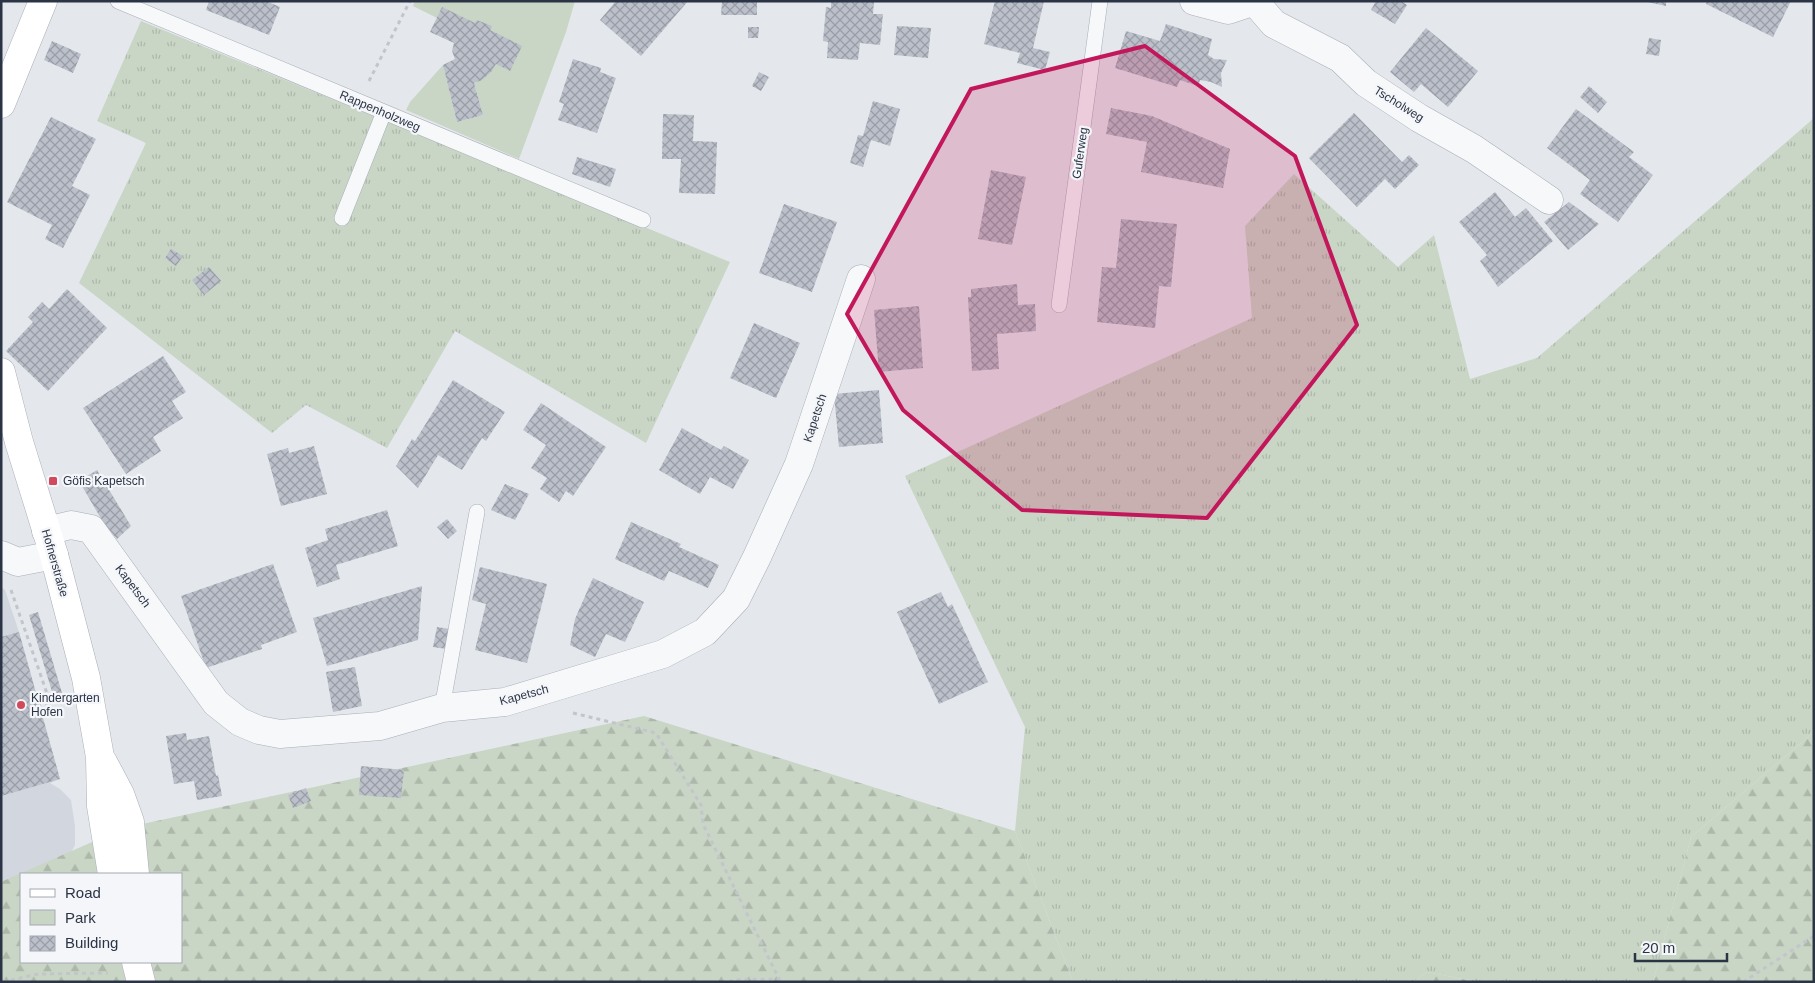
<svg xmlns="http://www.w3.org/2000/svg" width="1815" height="983" viewBox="0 0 1815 983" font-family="Arial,sans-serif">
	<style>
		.built { fill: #d2d6de }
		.grass { fill: url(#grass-tufts) }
		.forest { fill: url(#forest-firs); fill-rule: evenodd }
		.green { fill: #c9d6c5 }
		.building { fill: url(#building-cross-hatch) }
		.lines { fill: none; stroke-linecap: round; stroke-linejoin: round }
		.service-casing { stroke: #a9aeb7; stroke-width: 16 }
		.minor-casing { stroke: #a9aeb7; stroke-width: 29 }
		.secondary-casing { stroke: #a9aeb7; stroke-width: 29 }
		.path { stroke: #c2c5cb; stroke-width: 3; stroke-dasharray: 4 4; stroke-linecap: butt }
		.service { stroke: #f7f8fa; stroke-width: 15 }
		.minor { stroke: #f7f8fa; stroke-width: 28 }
		.secondary { stroke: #fff; stroke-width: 28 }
		.marked { fill: #c2185b; fill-opacity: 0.2; stroke: #c2185b; stroke-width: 4; stroke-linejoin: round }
		.poi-dot { fill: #d1495b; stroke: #f4f6f9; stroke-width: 2 }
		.labels { text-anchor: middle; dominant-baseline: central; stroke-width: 4.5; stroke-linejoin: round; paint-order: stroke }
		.street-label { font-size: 12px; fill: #2b3445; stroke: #f4f6f9 }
		.poi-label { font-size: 12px; fill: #2b3445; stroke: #f4f6f9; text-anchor: start }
	</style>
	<defs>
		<pattern id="grass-tufts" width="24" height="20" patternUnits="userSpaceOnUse" patternTransform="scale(1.25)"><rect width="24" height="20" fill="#c9d6c5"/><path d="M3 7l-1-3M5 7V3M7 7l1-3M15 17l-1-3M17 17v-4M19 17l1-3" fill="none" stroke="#adb8ab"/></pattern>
		<pattern id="forest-firs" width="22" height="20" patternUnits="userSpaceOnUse" patternTransform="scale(1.25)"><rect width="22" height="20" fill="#c9d6c5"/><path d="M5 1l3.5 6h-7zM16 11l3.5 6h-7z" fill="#adb8ab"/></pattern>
		<pattern id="building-cross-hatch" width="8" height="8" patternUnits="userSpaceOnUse" patternTransform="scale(1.25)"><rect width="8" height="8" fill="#bbc0ca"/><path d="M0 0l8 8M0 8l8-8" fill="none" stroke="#989da6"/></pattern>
	</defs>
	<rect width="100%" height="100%" fill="#e4e7ec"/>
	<path class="built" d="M1,587l4,3 14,42 41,147 -10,4 10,6 11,11 4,26v19l-8,16 -46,13 -20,14z"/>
	<path class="grass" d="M141,21l589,241 -84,181 -191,-112 -68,117 -81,-43 -34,28 -193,-150 67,-140 -49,-22z
		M1814,118v614l-123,105 -38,145h-175l-51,-10 -14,10h-340l-58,-151 10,-104 -120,-251 347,-158 -7,-92 49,-52 104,93 36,-32 36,144 67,-21z"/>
	<path class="forest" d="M644,716l371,115 58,151h-1072v-100l123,-54zM21,874h160v88h-160z
		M1814,732v250h-161l38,-145z
		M1427,972l51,10h-65z"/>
	<path class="green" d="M415,1h160l-9,31 -47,127 -113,-49 4,-8 33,-37 14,57 26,-7 -9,-32c11,-4 16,-10 22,-19l-54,-57 -5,11 -24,-12z"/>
	<path class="building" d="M209,1h57l14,6 -11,28 -63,-25z
		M616,1h72l-47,55 -41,-36z
		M722,1h35v14h-36z
		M831,1h43l-1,13h10l-3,31 -20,-2 -2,17 -31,-2 1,-16 -5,-1 3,-34 5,1z
		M995,1h49l-11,47 17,4 -5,18 -28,-7 3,-10 -36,-9z
		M1376,1h25l6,4 -12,19 -24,-14z
		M1643,1h23v5z
		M1707,1h84l-18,36 -67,-33z
		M442,7l33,16 2,-3 15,6 -2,4 32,16 -12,25 -14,-7 -5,8 -9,8 -8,3 9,32 -26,7 -14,-57 12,-6 -3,-8 2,-8 -24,-11z
		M1166,24l46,15 -4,16 6,4 13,1 -6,13 1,14 -11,-5 -11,-2 -2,6 -18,-6 -3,7 -62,-19 11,-37 34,10z
		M897,26l34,2 -3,30 -34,-3z
		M748,27h11l-1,11h-10z
		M1426,28l52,43 -30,36 -27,-23 -7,8 -24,-20z
		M1649,38l12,2 -2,16 -13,-2z
		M52,41l29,13 -8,19 -29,-13z
		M573,59l28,9 -1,4 16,6 -19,55 -39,-13 6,-16 -5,-2z
		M759,72l10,5 -8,14 -9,-5z
		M1589,86l18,16 -9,11 -18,-16z
		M873,101l27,8 -10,37 -19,-6 -8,27 -13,-4 8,-28 5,1z
		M1111,108l41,8 78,33 -7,39 -82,-16 6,-30 -41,-8z
		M1576,109l58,43 -5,5 24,18 -35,47 -38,-28 10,-14 -43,-32z
		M1354,113l48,49 7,-7 10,10 -24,24 -10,-10 -28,28 -48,-49z
		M663,114l31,1 -1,26 24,1 -2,52 -36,-1 2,-34h-19z
		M51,117l45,22 -24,47 18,9 -27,53 -18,-9 7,-14 -45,-23z
		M577,157l39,12 -6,18 -38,-13z
		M991,170l35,7 -14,68 -34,-6z
		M1495,192l20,25 11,-9 27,33 -55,46 -18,-26 7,-6 -28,-33z
		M1569,202l30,22 -31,26 -24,-28z
		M784,204l53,18 -25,70 -53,-19z
		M1121,219l56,5 -6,63 -12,-1 -4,42 -58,-6 5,-55 14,1z
		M171,249l12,7 -7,10 -11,-8z
		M209,267l12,14 -17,14 -12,-15z
		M1017,284l1,21 17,-1 1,27 -39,3 2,35 -27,2 -4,-74h3v-8z
		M67,289l40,39 -59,63 -42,-40 27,-29 -5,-5 14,-15 7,7z
		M919,306l4,62 -44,4 -5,-62z
		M754,323l46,20 -24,55 -46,-20z
		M163,356l23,36 -14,9 11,17 -30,19 8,14 -35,23 -43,-66z
		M453,380l52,32 -19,29 -4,-3 -20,32 -24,-15 -20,33 -22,-22 16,-27 3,2z
		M879,390l4,53 -44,4 -5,-53z
		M541,403l65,44 -33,49 -7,-5 -7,11 -19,-13 7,-11 -16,-10 15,-23 -23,-15z
		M682,428l39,22 3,-4 25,14 -16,29 -23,-12 -10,17 -41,-24z
		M314,446l13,48 -46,12 -14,-52 21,-6 1,5z
		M97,470l34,56 -14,13 -14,-17 -24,-41z
		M505,484l24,10 -14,26 -24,-10z
		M387,510l11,36 -62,19 4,14 -23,8 -12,-39 23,-8 -3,-11z
		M447,519l10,12 -9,8 -11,-12z
		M631,522l50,22 -2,3 40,18 -11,23 -39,-17 -5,10 -49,-22z
		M273,564l24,68 -36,13 1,4 -56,19 -25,-72z
		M480,567l67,17 -20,79 -52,-13 11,-46 -14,-4z
		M593,578l51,24 -19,40 -19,-8 -11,23 -25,-12 5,-26z
		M422,586l-4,54 -91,26 -14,-48z
		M941,592l7,15 4,-3 36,78 -49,22 -42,-92z
		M38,612l24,81 -9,2 -24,-80z
		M437,627l13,2 -3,20 -14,-2z
		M19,632l41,147 -59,17v-159z
		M355,667l7,39 -29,6 -7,-40z
		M186,733l1,7 22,-4 7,40 2,-1 4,21 -25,4 -3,-19 -20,3 -8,-48z
		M361,766l43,4 -3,28 -42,-3z
		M306,788l5,13 -18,7 -5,-13z"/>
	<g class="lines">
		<defs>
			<path id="service" d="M118,1l525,219
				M342,218l42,-106
				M1059,305l41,-304
				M442,708l35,-196"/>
			<path id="minor" d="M1194,1l34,9 27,-9
				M1255,2l19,22 66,34 26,25 53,35 55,31 75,51
				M46,531l25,-6 20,4 125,174 24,19 19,8 21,4 100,-8 62,-18 63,-6 158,-48 42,-22 31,-33 21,-42 42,-93 62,-185
				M1,555l17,7 36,-7"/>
			<path id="secondary" d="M1,104l42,-103
				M1,372l18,70 35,113 32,123 14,79 1,49 11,68
				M103,762l17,32 10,28 5,52
				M136,962l5,20"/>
		</defs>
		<use href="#service" class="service-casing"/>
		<use href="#minor" class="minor-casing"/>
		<use href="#secondary" class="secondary-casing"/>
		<path class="path" d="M369,81l41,-80
			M11,590l39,112 -10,3
			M573,713l83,20 45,72 2,19 76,155
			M3,982l35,-8 70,-1
			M729,982l5,-2 45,-1 2,3
			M1743,982l71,-46"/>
		<use href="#service" class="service"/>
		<use href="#minor" class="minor"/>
		<use href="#secondary" class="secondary"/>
	</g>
	<path class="marked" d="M1145,46l150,110 62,169 -150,193 -185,-8 -119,-100 -56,-96 124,-225z"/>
	<g class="poi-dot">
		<rect x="48" y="476" width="10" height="10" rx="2.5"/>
		<circle cx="21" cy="705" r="5"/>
	</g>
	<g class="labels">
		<g class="street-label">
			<text transform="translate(1399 104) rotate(32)">Tscholweg</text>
			<text transform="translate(380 111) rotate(23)">Rappenholzweg</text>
			<text transform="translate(1080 153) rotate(-82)">Guferweg</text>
			<text transform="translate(815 418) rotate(-72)">Kapetsch</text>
			<text transform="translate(55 563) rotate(74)">Hofnerstraße</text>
			<text transform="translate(133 586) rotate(53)">Kapetsch</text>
			<text transform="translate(524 695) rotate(-15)">Kapetsch</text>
		</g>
		<g class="poi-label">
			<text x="63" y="481">Göfis Kapetsch</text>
			<text x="31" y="698">Kindergarten<tspan x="31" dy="14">Hofen</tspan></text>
		</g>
	</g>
	<rect width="1815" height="983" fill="none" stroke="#2b3445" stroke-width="5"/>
	<rect x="20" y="873" width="162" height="90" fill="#f4f6f9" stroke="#a4a8b1"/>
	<rect x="30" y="889" width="25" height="8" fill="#ffffff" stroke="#a4a8b1"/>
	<text x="65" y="898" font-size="15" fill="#2b3445">Road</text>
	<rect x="30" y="910" width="25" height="15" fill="#c9d6c5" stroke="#a4a8b1"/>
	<text x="65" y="923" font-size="15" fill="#2b3445">Park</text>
	<rect x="30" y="936" width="25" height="15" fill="url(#building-cross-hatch)" stroke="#a4a8b1"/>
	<text x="65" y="948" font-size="15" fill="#2b3445">Building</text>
	<path d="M1635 953v8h92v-8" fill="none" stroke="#2b3445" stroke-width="2.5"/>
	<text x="1642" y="953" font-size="15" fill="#2b3445" stroke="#f4f6f9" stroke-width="4" paint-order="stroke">20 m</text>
</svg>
